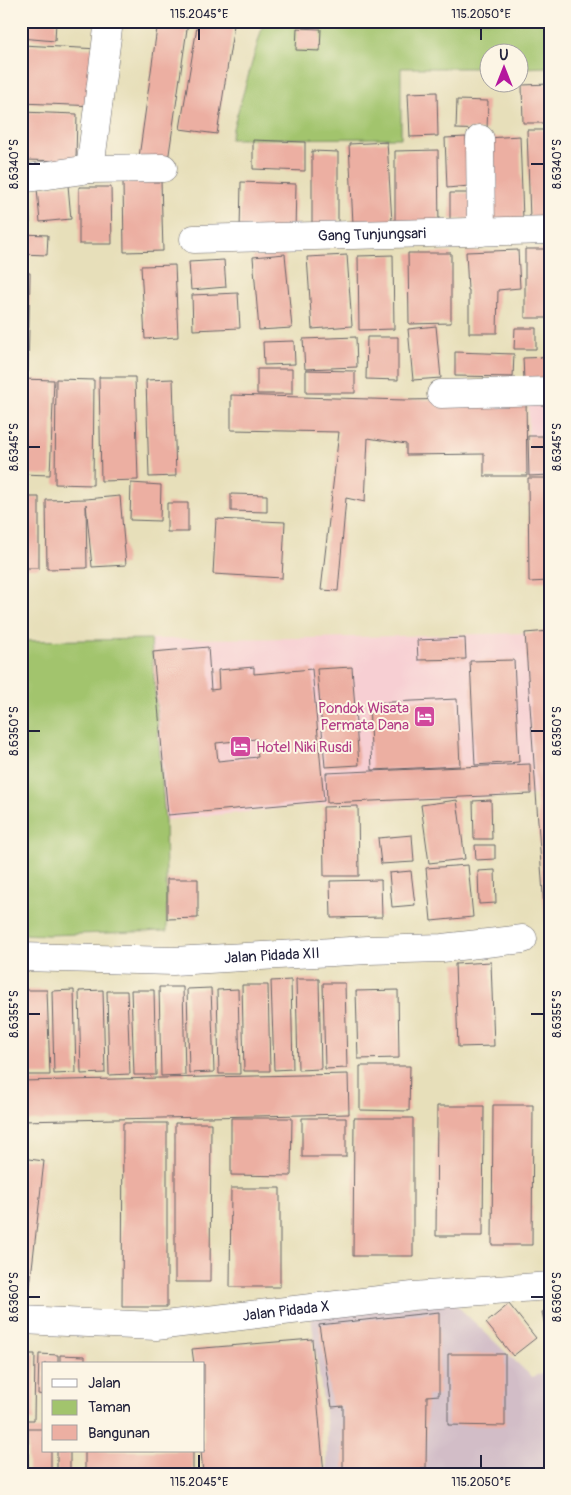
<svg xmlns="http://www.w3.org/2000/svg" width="571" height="1495" viewBox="0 0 571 1495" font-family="Pangolin,sans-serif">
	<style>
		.built { fill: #f7cfd3 }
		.industrial { fill: #d2bdc7 }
		.green { fill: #a2c46d; stroke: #627354 }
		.building { fill: #ecafa2; fill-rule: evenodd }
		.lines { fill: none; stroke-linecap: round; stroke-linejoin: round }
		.street-casing { stroke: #676467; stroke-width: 29 }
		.street { stroke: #fff; stroke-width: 28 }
		.ticks { fill: none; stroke: #22223b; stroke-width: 2 }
		.labels { text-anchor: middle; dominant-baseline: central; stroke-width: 4; stroke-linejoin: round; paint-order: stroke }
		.street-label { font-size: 15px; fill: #22223b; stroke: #fcf5e5 }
		.hotel-label { font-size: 15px; fill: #b23c85; stroke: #fcf5e5; text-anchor: end }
		.neatline { fill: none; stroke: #22223b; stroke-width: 2 }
		.ticks-label { font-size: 12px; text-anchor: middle; fill: #22223b }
	</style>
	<rect width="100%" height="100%" fill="#fcf5e5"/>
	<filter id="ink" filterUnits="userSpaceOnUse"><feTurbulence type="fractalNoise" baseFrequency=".02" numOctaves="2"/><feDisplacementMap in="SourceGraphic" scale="10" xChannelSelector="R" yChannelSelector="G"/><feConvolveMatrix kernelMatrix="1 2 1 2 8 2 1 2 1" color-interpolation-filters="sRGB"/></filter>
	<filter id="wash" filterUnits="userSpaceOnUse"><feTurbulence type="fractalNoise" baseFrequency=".0096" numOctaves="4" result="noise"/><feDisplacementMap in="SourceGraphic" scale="20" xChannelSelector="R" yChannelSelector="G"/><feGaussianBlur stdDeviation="1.12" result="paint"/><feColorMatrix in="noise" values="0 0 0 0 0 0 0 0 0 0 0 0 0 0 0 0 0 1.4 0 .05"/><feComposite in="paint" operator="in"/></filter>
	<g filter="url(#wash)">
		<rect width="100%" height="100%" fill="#e7dfba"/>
		<path class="built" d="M529,395h21v83h-23z
			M525,633l11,162 -209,9 -162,16 -14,-181 160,-1z"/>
		<path class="industrial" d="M452,1301l80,76 18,-7v104h-223v-47l-16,-109z"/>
		<path class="green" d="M264,21h286v46l-31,1 -1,-16h-30v16h-87v70l-171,1z
			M151,639l14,181 2,111 -119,4 -27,-1v-293z"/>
		<g id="blocks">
			<path class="building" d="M23,21h33l-1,20 -34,-3z
				M158,21l30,1 -20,139 -29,-4z
				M198,21l36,4 -17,109 -37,-5z
				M297,28l24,1 -1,22 -24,-1z
				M22,45l77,4 -2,57 -76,-3z
				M550,84v39h-27l-1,-38z
				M437,92l1,44 -28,1 -2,-44z
				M457,100l31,1 -1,29 -31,-1z
				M21,112l56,2 -1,47 -55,-1z
				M527,130h23v89l-20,1z
				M520,136l3,83 -32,2 -4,-83z
				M466,137l3,49 -22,2 -2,-50z
				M253,140l52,2v29l-52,-2z
				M387,142l5,80 -39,2 -4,-80z
				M438,150l1,78h-44v-77z
				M312,151l26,1v77h-26z
				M161,181l2,70 -39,1 -1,-70z
				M241,182l55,2 -1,48 -55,-1z
				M68,185l3,34 -31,3 -3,-34z
				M79,187h32l1,57h-33z
				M450,193h24v26h-24z
				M21,197h8l1,26h-9z
				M21,234l27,1 -1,20 -26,-1z
				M525,249h25v69h-25z
				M518,250l2,38 -22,2 -1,43h-28v-43h-1l-2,-38z
				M408,253h43v70l-42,1z
				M285,254l7,74 -33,2 -6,-73z
				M347,255l5,71 -40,3 -5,-72z
				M393,255l1,74 -35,1 -1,-74z
				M224,260l2,27 -35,3 -2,-28z
				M175,265l3,72 -33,2 -4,-73z
				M21,272l9,1 -2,99h-7z
				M238,293l2,35 -47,2 -1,-35z
				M436,326l5,52 -28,2 -5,-51z
				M515,328h21v21h-22z
				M356,337l1,30 -52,2 -2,-30z
				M367,337h31v43l-32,-1z
				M294,341l1,23 -31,1 -1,-23z
				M455,352l59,2 -1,23 -58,-1z
				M550,357v22l-26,1 -1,-22z
				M257,369h35v25h-35z
				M306,370l49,1v22h-49z
				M99,377h36l3,103 -37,1z
				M21,379l33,1 -4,95 -29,-1z
				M56,379l38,1 -1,105 -38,-1z
				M173,379l3,97 -27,1 -3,-97z
				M231,395l174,5 121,-2 1,78h-43v-22l-78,1v-11l-38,-6 -3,64 -19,-4 -8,93 -17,-1 18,-158 -108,-2z
				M528,436h22v39l-21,1z
				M528,478h22v103l-21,1z
				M131,483l30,2 -1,36 -30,-1z
				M231,494l36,1v17l-36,-1z
				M120,496l6,69 -34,2 -6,-63 1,64 -40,1 -1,-69 40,-1z
				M21,497h18v71h-18z
				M167,503h21v29h-21z
				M216,519l69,3 -3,56 -69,-4z
				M550,631v292h-5l-20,-290z
				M465,638l1,21 -48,1 -1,-20z
				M208,647l3,43 8,-1 -1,-19 36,-3v7l58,-5 12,132 -156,14 -15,-163zM256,739l2,18 -40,4 -2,-18z
				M514,660l5,102 -44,3 -5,-104z
				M352,667l7,98 -34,2 -8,-98z
				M457,699l3,67 -88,4 -3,-67z
				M530,764l1,30 -204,9 -1,-30z
				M457,800l8,59 -36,4 -8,-58z
				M491,800l1,39h-18l-1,-38z
				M358,806l1,70h-35l-1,-69z
				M412,835l2,27 -33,2 -3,-26z
				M475,845h20v14l-19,1z
				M468,865l5,52 -42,4 -5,-53z
				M495,870l1,33 -17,1 -1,-33z
				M411,871l4,34 -23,2 -3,-34z
				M167,879h31v39l-31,1z
				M381,880l1,37 -51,1 -1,-37z
				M491,962l3,84 -36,1 -3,-83z
				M296,979h23l2,90 -23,1z
				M291,980l2,89 -19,1 -3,-89z
				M323,983h22l2,85 -22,1z
				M242,985h26l2,86h-26z
				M159,987h24l2,88 -24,1z
				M211,988l3,84 -25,1 -2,-84z
				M238,989l2,85h-21l-2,-84z
				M21,990h26l3,85h-29z
				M74,990l2,83 -22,1 -2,-83z
				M103,990l2,83 -24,1 -2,-83z
				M131,990h23l2,85h-22z
				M398,990l1,68 -41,1 -2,-68z
				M107,991h20l3,83 -21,1z
				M360,1066h50l-1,45 -49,-1z
				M348,1074l1,40 -328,7v-40z
				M493,1105h40l-1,140h-40z
				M437,1106h47l-1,130h-47z
				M231,1118h61l-1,58 -60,-1z
				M302,1118h44v39h-44z
				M354,1118h59v138h-60z
				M123,1123h44v184h-45z
				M175,1123h36l-1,159h-35z
				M21,1158l23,3 -15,134 -8,-1z
				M231,1188h49v99h-50z
				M550,1221v15h-2l-1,-14z
				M509,1304l27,34 -23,18 -27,-33z
				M550,1310v34h-1l-7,-32z
				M439,1312v83l-12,1 -1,72h-5v6h-69l1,-6h-10v-62l-11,1 -13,-82z
				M312,1339l12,135h-121l-2,-23h3v-87h-10l-2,-15z
				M21,1354h14l-1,66h-13z
				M39,1354l19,1v9h-14v31l-6,-1z
				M448,1354h57v72l-57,-1z
				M60,1355l25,1v8h-25z
				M28,1429h16v22h7v23h-23z
				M57,1451h13v23h-13z
				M85,1451h108v23h-108z"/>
		</g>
	</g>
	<g filter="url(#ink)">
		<use href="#blocks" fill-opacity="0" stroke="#676467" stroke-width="1"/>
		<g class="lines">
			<defs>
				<g id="street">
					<path d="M480,139l1,93"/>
					<path d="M90,169l19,-148"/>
					<path d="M21,179l69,-10 73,-1"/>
					<path id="s1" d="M194,239l356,-9"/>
					<path d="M441,394l109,-3"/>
					<path id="s2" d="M21,957l152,4 195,-11 74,-2 81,-9"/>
					<path id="s3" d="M21,1320l135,6 257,-30 137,-10"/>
				</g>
			</defs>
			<use href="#street" class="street-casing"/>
			<use href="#street" class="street"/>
		</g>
	</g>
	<path class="ticks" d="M199,28v12M481,28v12M28,164h12M531,164h13M28,447h12M531,447h13M28,731h12M531,731h13M28,1014h12M531,1014h13M28,1297h12M531,1297h13M199,1455v13M481,1455v13"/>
	<defs>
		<symbol id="hotel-square" viewBox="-11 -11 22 22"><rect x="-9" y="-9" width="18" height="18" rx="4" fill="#d1479c" stroke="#fcf5e5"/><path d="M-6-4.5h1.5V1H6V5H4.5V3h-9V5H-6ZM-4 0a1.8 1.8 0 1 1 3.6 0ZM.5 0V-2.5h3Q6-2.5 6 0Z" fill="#fff"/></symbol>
	</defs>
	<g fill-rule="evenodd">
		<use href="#hotel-square" x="412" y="704" width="25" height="25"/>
		<use href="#hotel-square" x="228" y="734" width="25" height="25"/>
	</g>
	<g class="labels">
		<g class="street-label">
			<text stroke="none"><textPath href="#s1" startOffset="178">Gang Tunjungsari</textPath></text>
			<text stroke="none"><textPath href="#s2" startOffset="251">Jalan Pidada XII</textPath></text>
			<text stroke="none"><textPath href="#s3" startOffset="266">Jalan Pidada X</textPath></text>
		</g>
		<g class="hotel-label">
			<text x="409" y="708">Pondok Wisata<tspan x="409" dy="17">Permata Dana</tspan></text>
			<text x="256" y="747" text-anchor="start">Hotel Niki Rusdi</text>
		</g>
	</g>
	<rect width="571" height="1495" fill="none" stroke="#fcf5e5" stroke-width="55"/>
	<rect x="42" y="1362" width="162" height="90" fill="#fcf5e5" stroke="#a5a1a1"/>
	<rect x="52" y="1379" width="25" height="8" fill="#ffffff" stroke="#a5a1a1"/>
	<text x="88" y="1388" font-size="15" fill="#22223b">Jalan</text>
	<rect x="52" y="1400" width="25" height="15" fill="#a2c46d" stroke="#a5a1a1"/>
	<text x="88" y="1412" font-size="15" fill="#22223b">Taman</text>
	<rect x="52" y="1425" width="25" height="15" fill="#ecafa2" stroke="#a5a1a1"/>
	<text x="88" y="1438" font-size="15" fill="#22223b">Bangunan</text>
	<g transform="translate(504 68)"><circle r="24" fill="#fcf5e5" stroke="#a5a1a1"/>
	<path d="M0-4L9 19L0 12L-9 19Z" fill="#b5179e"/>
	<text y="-8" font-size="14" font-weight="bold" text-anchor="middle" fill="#22223b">U</text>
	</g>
	<rect x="28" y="28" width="516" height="1440" class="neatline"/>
	<g class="ticks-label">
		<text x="199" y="18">115.2045°E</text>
		<text x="481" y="18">115.2050°E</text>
		<text transform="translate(14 164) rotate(-90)" y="4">8.6340°S</text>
		<text transform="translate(557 164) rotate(-90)" y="4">8.6340°S</text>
		<text transform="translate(14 447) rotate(-90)" y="4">8.6345°S</text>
		<text transform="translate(557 447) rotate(-90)" y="4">8.6345°S</text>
		<text transform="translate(14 731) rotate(-90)" y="4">8.6350°S</text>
		<text transform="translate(557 731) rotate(-90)" y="4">8.6350°S</text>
		<text transform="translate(14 1014) rotate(-90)" y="4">8.6355°S</text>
		<text transform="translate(557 1014) rotate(-90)" y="4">8.6355°S</text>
		<text transform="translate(14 1297) rotate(-90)" y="4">8.6360°S</text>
		<text transform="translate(557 1297) rotate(-90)" y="4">8.6360°S</text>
		<text x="199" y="1486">115.2045°E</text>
		<text x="481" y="1486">115.2050°E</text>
	</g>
</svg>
